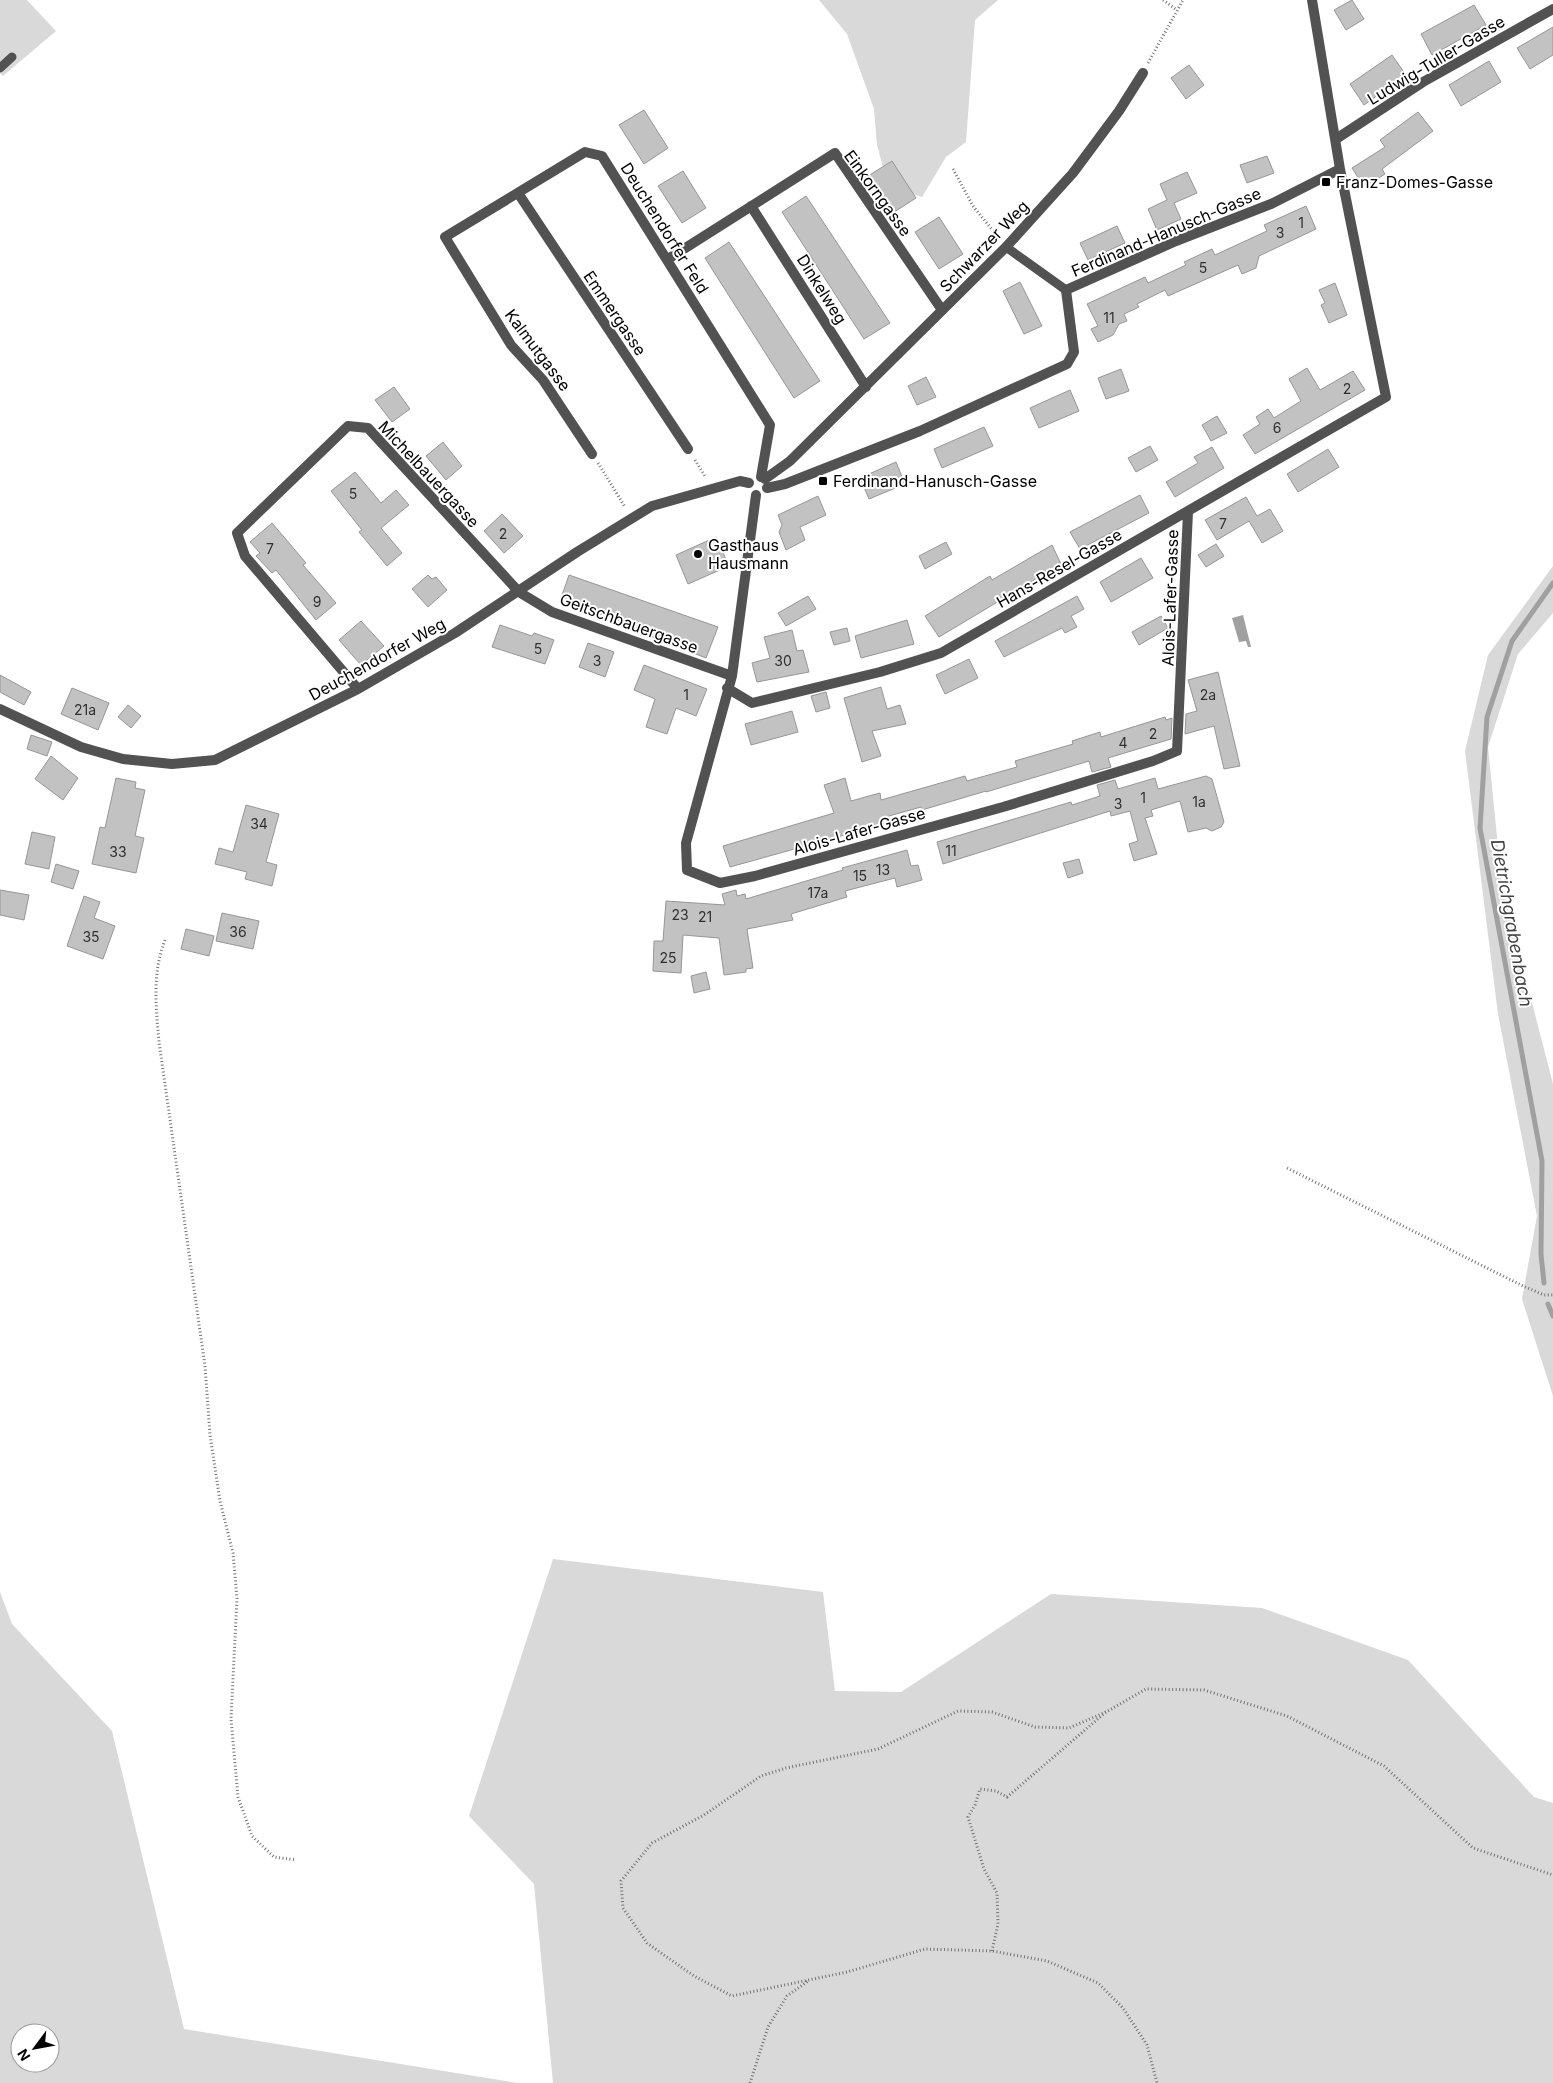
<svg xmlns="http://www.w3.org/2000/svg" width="1553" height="2083" viewBox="0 0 1553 2083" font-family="Inter,sans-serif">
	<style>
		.green { fill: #d9d9d9; fill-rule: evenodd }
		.water { fill: #a0a0a0 }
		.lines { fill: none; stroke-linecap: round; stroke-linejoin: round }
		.stream { stroke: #a0a0a0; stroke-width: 5 }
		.building { fill: #c2c2c2; stroke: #969696 }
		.path { stroke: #747474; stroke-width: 3; stroke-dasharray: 1 2.5; stroke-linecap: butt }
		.service { stroke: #525252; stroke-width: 9 }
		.minor { stroke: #525252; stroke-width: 10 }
		.poi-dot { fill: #000; stroke: #fff; stroke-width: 2 }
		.labels { text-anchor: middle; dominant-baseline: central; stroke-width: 4; stroke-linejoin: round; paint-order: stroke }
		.number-label { font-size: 14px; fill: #303030 }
		.street-label { font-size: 16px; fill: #000; stroke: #fff }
		.poi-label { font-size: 16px; fill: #000; stroke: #fff; text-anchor: start }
		.water-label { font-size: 18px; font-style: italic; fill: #414141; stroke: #fff }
	</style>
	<rect width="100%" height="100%" fill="#fff"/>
	<path class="green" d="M0,0h27l29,31 -53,45 -3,-3z
		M819,0h179l-23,20 -9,122 -20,15 -24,40 -34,-11 -11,-41 -3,-36 -27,-75z
		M1553,566v47l-35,41 -30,93 14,139 51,198v312l-31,-97 15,-83 -39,-202 -33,-263 23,-96z
		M553,1559l270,33 12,99 66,1 150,-98 211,14 146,52 126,137 19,6v280h-1000l-19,-199 -65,-68z
		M0,1592l12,32 100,107 72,298 334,54h-518zM20,2033h30v30h-30z"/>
	<path class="water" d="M1243,615l8,32h-3l-2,-6 -7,1 -7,-24z"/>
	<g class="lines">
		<path class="stream" d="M1544,1283l-3,-29 1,-93 -62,-333 7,-111 25,-76 41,-58
			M1548,1304l5,12"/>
	</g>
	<path class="building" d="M1352,0l12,19 -18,11 -12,-20z
		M1474,5l12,20 -54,30 -11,-21z
		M1553,27v28l-23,14 -13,-21z
		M1392,55l14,20 -42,30 -14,-21z
		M1489,61l12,21 -40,24 -12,-21z
		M1189,65l15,20 -18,14 -15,-21z
		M644,110l24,38 -24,16 -25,-39z
		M1418,112l15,19 -51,38 3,5 -21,13 -12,-19 33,-21 -5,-7z
		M1267,156l7,17 -27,10 -7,-18z
		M892,161l24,37 -25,16 -23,-38z
		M683,171l23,37 -24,15 -24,-37z
		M1187,172l10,21 -23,10 7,16 -24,11 -9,-21 19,-9 -7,-16z
		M806,196l84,127 -26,16 -82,-127z
		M1306,206l10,23 -57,27 -3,12 -14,6 -4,-9 -70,31 -3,-6 -28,14 2,3 -15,7 3,7 -8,3 -6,11 -15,7 -7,-13 7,-3 -11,-22 58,-27 3,6 38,-18 -2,-3 28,-13 3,6 52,-24 -3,-6z
		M939,217l24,37 -24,15 -24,-37z
		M1117,226l8,17 -37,17 -8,-17z
		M729,242l91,139 -26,17 -89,-140z
		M1020,282l22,44 -18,8 -21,-43z
		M1335,283l12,32 -18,8 -8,-18 4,-2 -6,-13z
		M1307,368l13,22 33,-19 12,19 -110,64 -12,-19 17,-11 -4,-7 12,-8 6,9 27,-17 -12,-22z
		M1121,369l8,22 -23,8 -8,-21z
		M926,377l10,20 -19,8 -9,-19z
		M394,387l16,22 -18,13 -17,-22z
		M1070,390l9,21 -40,17 -9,-20z
		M1217,416l10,17 -16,8 -9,-16z
		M984,427l9,19 -51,22 -8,-19z
		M443,442l19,24 -16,14 -20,-24z
		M1150,446l8,14 -22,12 -8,-14z
		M1212,447l12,21 -49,29 -9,-15 32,-19 -4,-6z
		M1328,449l11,18 -41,25 -11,-18z
		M896,462l9,22 -36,15 -9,-21z
		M355,472l26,31 15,-13 13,15 -28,23 21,25 -15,13 -28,-34 3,-2 -31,-39z
		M1140,495l9,18 -69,36 -10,-17z
		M818,496l8,19 -26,12 5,13 -19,10 -7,-18 3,-7 -4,-10z
		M1246,497l11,19 13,-7 13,22 -21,12 -13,-22 -32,19 -12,-20z
		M502,514l21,22 -19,17 -20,-22z
		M272,523l34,40 -3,2 33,38 -20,17 -40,-50 -4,3 -16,-17 4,-3 -10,-11z
		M716,537l13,29 -41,18 -12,-29z
		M946,542l6,12 -27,15 -6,-13z
		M1216,544l8,12 -18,11 -8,-12z
		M1052,545l9,19 -122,73 -14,-21 65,-40 2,4z
		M1141,558l12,20 -42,24 -11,-20z
		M428,575l4,4 4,-2 11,13 -19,17 -16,-18z
		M569,575l149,52 -12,31 -71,-28 1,-4 -76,-25z
		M808,596l8,13 -30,17 -8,-13z
		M1077,596l7,13 -13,7 6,11 -12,6 -3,-5 -58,29 -9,-16z
		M1161,616l7,12 -29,17 -7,-13z
		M907,620l7,24 -53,14 -6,-22z
		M361,621l23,25 -23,19 -22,-25z
		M500,625l32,11 2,-3 20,7 -9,24 -53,-17z
		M847,628l3,13 -16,4 -4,-13z
		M792,630l5,21 6,-1 6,22 -52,10 -5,-19 18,-5 -6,-21z
		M588,643l26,9 -9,25 -26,-10z
		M969,659l9,19 -33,16 -9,-19z
		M644,665l63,24 -11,27 -20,-8 -9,26 -21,-7 9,-28 -21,-9z
		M1218,672l22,94 -16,3 -10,-43 -29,8 1,-20 11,-3 -9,-31z
		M0,675l31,17 -7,13 -24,-13z
		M881,687l6,22 13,-4 6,19 -34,7 9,25 -19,6 -18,-64z
		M72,688l37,15 -11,27 -37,-16z
		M826,692l4,16 -14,4 -5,-16z
		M128,705l13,11 -10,12 -13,-11z
		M792,711l6,21 -47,13 -6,-21z
		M1165,717l1,3 6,-2 -1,21 -63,19 3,9 -19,5 -3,-11 -103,31v-1l-64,19 -1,-3 -39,11 2,6 -154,43 -7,-21 111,-33 -10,-28 21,-7 6,23 29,-8 1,7 84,-24 2,5 50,-14 -2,-6 58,-17 -1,-3 28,-9 1,5z
		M31,735l21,7 -5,14 -20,-7z
		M51,756l27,22 -15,22 -28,-21z
		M1206,776l6,3 12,43 -3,5 -9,4 -6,-3 -18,4 -8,-31 -29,9 2,6 -8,2 12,36 -23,7 -5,-17 9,-3 -8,-30 -19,5 -1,-5 -167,53 -6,-22 134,-40 1,3 28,-9 -3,-11 18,-5 3,9 37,-11 3,11z
		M116,778l20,4 -1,6 10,2 -10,46 9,2 -8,35 -44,-9 8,-37 5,1z
		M246,805l33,9 -13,48 11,3 -5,21 -27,-7 2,-7 -32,-8 4,-16 14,4z
		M32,832l23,5 -6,32 -24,-5z
		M907,850l4,16 7,-1 4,15 -25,7 -2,-9 -50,13 2,6 -56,17 2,6 -46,9 6,39 -7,1v3l-22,3 -5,-37 -36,-3 -2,38 -28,-2 1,-30h9l3,-40 59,4 -3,-11 14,-4 1,6 8,-2 1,5 97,-29 -1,-2z
		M1079,859l4,14 -15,5 -5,-15z
		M56,864l23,7 -6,18 -22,-7z
		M0,890l29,5 -5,25 -24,-5z
		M84,896l16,6 -6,16 21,8 -12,33 -36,-13z
		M222,913l37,8 -6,28 -37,-8z
		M186,929l28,7 -5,20 -28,-7z
		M706,972l4,17 -16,4 -3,-17z"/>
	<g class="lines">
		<path class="path" d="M1163,0l14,10
			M1148,63l35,-63
			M953,169l20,37 25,31
			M695,460l11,18
			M598,463l27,44
			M165,940c-13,33 -9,67 -6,102l46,324 5,69 10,66 13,52 4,45 -6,121 7,78 14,39 22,21 22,3
			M1287,1168l236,118 21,9h9
			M1106,1712l-37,16 -34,-1 -43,-15 -34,-1 -80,38 -92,19 -25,8 -57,39 -52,28 -31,38 2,27 24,35 47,33 38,20 115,-24 78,-23 67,2 55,10 51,22 25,25 24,37 10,38
			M992,1951l6,-27 -1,-31 -13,-24 -16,-52 7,-12 5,-16 16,2 11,6 99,-85 40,-23 58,1 83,26 97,50 89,82 80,27
			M750,2083l18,-56 19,-31 21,-15"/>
		<path class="service" d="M0,68l12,-11
			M1006,247l60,43"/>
		<path class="minor" d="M1336,139l87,-57 130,-73
			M518,193l170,256
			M751,206l115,181
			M668,259l167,-106 107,157
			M592,454l-49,-74 -32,-35 -66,-108 140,-85 17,4 168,269 -9,52
			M765,479l25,-18 216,-214 67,-74 46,-62 24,-38
			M767,488l18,-4 135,-53 147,-67 7,-12 -8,-62 110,-49 95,-37 69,-35
			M756,495l-24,181 -46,167 1,27 33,13 35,-7 248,-69 150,-46 24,-10 11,-239
			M727,688l25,15 128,-31 61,-19 445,-256 -46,-228 -28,-169
			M358,689l-113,-133 -8,-23 111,-107 20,2 151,164 33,20 180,64
			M0,709l81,38 42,12 49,5 43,-4 143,-71 97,-56 122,-81 75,-46 88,-25 9,2"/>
	</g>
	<g class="poi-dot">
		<rect x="1321" y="177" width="10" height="10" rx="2.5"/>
		<rect x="818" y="476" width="10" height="10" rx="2.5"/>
		<circle cx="698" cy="554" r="5"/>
	</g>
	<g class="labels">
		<g class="number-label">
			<text x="1301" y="222">1</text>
			<text x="1280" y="232">3</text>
			<text x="1203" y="267">5</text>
			<text x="1109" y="317">11</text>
			<text x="1347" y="388">2</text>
			<text x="1277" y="427">6</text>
			<text x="353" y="493">5</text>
			<text x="1223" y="523">7</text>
			<text x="503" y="533">2</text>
			<text x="270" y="548">7</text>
			<text x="317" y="601">9</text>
			<text x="538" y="648">5</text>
			<text x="597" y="660">3</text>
			<text x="783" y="660">30</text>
			<text x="686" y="694">1</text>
			<text x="1208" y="694">2a</text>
			<text x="85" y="709">21a</text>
			<text x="1153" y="733">2</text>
			<text x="1123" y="742">4</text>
			<text x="1143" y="797">1</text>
			<text x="1199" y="801">1a</text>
			<text x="1118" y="803">3</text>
			<text x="259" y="823">34</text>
			<text x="951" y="850">11</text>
			<text x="118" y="851">33</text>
			<text x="883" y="869">13</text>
			<text x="860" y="875">15</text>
			<text x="818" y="892">17a</text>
			<text x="680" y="914">23</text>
			<text x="705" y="916">21</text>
			<text x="238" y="931">36</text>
			<text x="91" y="936">35</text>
			<text x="668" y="957">25</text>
		</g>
		<g class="street-label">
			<text transform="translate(1436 60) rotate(-31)">Ludwig-Tuller-Gasse</text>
			<text transform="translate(878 193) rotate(54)">Einkorngasse</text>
			<text transform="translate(665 228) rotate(58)">Deuchendorfer Feld</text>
			<text transform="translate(1166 232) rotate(-23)">Ferdinand-Hanusch-Gasse</text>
			<text transform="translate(984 246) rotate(-46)">Schwarzer Weg</text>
			<text transform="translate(822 289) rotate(58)">Dinkelweg</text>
			<text transform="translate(615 313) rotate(56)">Emmergasse</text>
			<text transform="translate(538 350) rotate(53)">Kalmutgasse</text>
			<text transform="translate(429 474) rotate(47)">Michelbauergasse</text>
			<text transform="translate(1059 568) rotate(-30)">Hans-Resel-Gasse</text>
			<text transform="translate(1170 598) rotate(-88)">Alois-Lafer-Gasse</text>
			<text transform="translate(629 623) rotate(20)">Geitschbauergasse</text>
			<text transform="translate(377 659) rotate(-29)">Deuchendorfer Weg</text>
			<text transform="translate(859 831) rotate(-16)">Alois-Lafer-Gasse</text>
		</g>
		<g class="poi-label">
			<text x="1336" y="182">Franz-Domes-Gasse</text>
			<text x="833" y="481">Ferdinand-Hanusch-Gasse</text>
			<text x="708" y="545">Gasthaus<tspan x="708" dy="18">Hausmann</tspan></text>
		</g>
		<g class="water-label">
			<text transform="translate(1512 923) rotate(80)">Dietrichgrabenbach</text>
		</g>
	</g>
	<g transform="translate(35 2048) rotate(238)"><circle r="24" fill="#ffffff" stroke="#999999"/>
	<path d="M0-4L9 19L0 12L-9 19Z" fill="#000000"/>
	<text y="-8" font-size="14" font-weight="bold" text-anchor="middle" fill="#000000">N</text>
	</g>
</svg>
